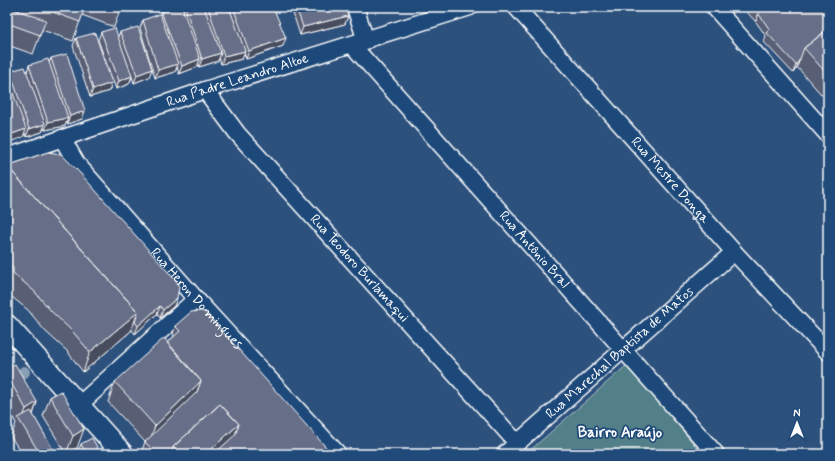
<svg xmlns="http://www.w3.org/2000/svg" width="835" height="461" viewBox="0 0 835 461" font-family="Mynerve,sans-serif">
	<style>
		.green { fill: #527f88; stroke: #a8bfc4 }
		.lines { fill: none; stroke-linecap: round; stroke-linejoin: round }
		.minor-casing { stroke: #fff; stroke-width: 19 }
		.tertiary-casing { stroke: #fff; stroke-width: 23 }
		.minor { stroke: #1f4a7a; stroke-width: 16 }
		.tertiary { stroke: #1f4a7a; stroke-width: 20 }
		.tree { fill: #899fb4 }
		.wall { fill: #585f75; stroke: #fff }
		.shaded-wall { fill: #474d5f; stroke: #fff }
		.building { fill: #666e88; stroke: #fff }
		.labels { text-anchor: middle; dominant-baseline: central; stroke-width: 3.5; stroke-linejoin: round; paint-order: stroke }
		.street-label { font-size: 14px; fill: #fff; stroke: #1f4a7a }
		.neighbourhood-label { font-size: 15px; font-weight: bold; fill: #fff; stroke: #1f4a7a }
	</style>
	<rect width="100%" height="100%" fill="#2d517d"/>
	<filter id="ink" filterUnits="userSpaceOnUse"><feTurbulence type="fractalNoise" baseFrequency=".025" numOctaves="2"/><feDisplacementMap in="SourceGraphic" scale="8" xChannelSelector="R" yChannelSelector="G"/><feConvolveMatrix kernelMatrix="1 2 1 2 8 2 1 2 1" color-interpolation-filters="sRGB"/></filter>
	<g filter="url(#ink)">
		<path class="green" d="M628,364l74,90h-176z"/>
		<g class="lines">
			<defs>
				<g id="minor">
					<path d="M355,7l11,34"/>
					<path id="s1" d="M516,7l218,245 94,100"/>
					<path d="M714,7l114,128"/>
					<path id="s2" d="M352,45l364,409"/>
					<path id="s3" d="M205,90l32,43 280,310"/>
					<path id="s4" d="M62,138l15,26 119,135 142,155"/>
					<path id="s5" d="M7,157l198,-67 265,-83"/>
					<path d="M79,405l117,-106"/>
					<path id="s6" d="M505,454l229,-202"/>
				</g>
				<path id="tertiary" d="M7,325l116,129"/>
			</defs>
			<use href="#minor" class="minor-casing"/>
			<use href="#tertiary" class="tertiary-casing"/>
			<use href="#minor" class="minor"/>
			<use href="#tertiary" class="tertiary"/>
		</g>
		<circle class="tree" cx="24" cy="372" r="6"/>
		<path class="wall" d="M7,7l12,4 1,-4h101l-7,20 -32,-12 -9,26 -31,-11 -9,24 -26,-9z
			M177,7h5l1,4 1,-4h89l10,39 -37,13 -2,-6 -2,6 -21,5 -2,-6 -1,3 -19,6 -1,-2 -1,2 -18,7 -2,-7 -2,5 -20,6 -15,-50 3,-8 17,-5 1,-3z
			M291,7h54l3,9 -3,8 -45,11z
			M742,7h81l5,6v89l-31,-35 -4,6 -29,-31 2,-6 -10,-14z
			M101,32l17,5 2,-5 29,45 -15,6 -2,-6 -3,7 -13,5 -18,-49z
			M76,38l36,45 -3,8 -19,6 -17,-51z
			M51,58l31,61 -15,5 -1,-2 -1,4 -20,4 -1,-2 -2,4 -16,5 -1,-4 -2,4 -16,6v-66v1l3,-7 17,1 2,-7 20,-2z
			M7,166l170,132 -3,8 -14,12 -3,-4 -22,20 -3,-4 -1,1 -48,41 -16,-21 -22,-20 -17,-21 -21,-17z
			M175,326l157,128h-186l-4,-4 3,-8 -37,-40 7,-20 52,-39 7,-7 -1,-2z
			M7,368l30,34 -4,13 22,38v1h-33l-11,-17 5,-14 -4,-7 -5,15z
			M61,391l16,57 -10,6h-1l-23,-38 7,-19z
			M81,444l20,10h-24z"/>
		<path class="shaded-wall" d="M761,7h10l-13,6 -2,8z
			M348,16l-3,8 -45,11 3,-8z
			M286,38l-3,8 -37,13 3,-8z
			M245,51l-3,8 -21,5 3,-8z
			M221,53l-3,8 -19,6 3,-8z
			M200,59l-3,8 -18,7 3,-8z
			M800,59l-3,8 -4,6 3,-8z
			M178,64l-3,8 -20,6 3,-8z
			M152,69l-3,8 -15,6 3,-8z
			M132,76l-3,8 -13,5 3,-8z
			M112,83l-3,8 -19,6 3,-8z
			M85,111l-3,8 -15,5 3,-8z
			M68,118l-3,8 -20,4 3,-8z
			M45,124l-3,8 -16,5 3,-8z
			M26,129l-3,8 -16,6v-3l2,-5z
			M177,298l-3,8 -14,12 3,-8z
			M160,306l-3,8 -22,20 3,-8z
			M138,312l-7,19 -48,41 7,-20z
			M201,381l-7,19 -46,45 7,-19z
			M37,402l-7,20 -9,1 5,-14z
			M13,413l-6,18v-14z
			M239,424l-7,19 -12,11h-14z
			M84,429l-7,19 -11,6 7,-18z"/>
		<path class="building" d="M7,7l39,13 -6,15 -33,-12z
			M39,7h46l-5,15z
			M178,7h4l18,52 -18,7 -21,-54z
			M185,7h19l17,46 -19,6z
			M208,7h21l16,44 -21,5z
			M233,7h40l13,31 -37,13z
			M296,7h49l3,9 -45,11z
			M766,7h57l5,6v16l-24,19 -4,11 -4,6 -29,-32 3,-3 -12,-17z
			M160,14l18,50 -20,6 -15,-50z
			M138,27l14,42 -15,6 -17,-43z
			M115,28l17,48 -13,5 -18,-49z
			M828,29v46l-24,-27z
			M95,33l17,50 -19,6 -17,-51z
			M67,54l18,57 -15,5 -19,-58z
			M48,59l20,59 -20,4 -19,-57z
			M25,67l20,57 -16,5 -19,-58z
			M7,77l19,52 -17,6 -2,-5z
			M48,152l13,2 19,19 97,109 2,5 -2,11 -14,12 -3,-4 -22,20 -3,-4 3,-10 -131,-146z
			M7,166l131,146 -48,40 -17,-20 -21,-20 -18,-21 -21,-18v-5l-6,-6z
			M202,311l5,3 125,140h-118l21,-19 4,-11 -19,-20 -47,43 -2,7h-14l-12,-12 52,-50 4,-11 -34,-38 13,-12 -5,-5 16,-14z
			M164,338l37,43 -46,45 -40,-44z
			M15,364l22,38 -11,7 -19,-33v-8z
			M61,391l23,38 -11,7 -23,-39z
			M7,402l6,11 -6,4z
			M220,404l19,20 -33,30h-26l-7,-7z
			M31,411l24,42 -2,1h-13l-22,-36z
			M92,438l9,16h-15l-5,-10z"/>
	</g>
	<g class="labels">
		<g class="street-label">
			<text stroke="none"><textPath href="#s5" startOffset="243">Rua Padre Leandro Altoe</textPath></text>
			<text stroke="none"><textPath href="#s1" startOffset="232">Rua Mestre Donga</textPath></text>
			<text stroke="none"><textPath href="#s2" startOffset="274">Rua Antônio Bral</textPath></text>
			<text stroke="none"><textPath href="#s3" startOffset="236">Rua Teodoro Burlamaqui</textPath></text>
			<text stroke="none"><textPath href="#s4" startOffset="210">Rua Heron Domingues</textPath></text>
			<text stroke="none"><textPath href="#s6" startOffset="153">Rua Marechal Baptista de Matos</textPath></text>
		</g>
		<g class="neighbourhood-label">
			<text x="620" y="433">Bairro Araújo</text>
		</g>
	</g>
	<rect width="835" height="461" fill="none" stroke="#1f4a7a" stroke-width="24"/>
	<rect x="12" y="12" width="811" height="437" fill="none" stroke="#fff" stroke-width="1.5" filter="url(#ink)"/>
	<g transform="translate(797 423)" stroke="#1f4a7a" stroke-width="3" paint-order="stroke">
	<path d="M0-3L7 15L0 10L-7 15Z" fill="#ffffff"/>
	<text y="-6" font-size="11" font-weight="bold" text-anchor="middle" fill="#ffffff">N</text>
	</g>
</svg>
